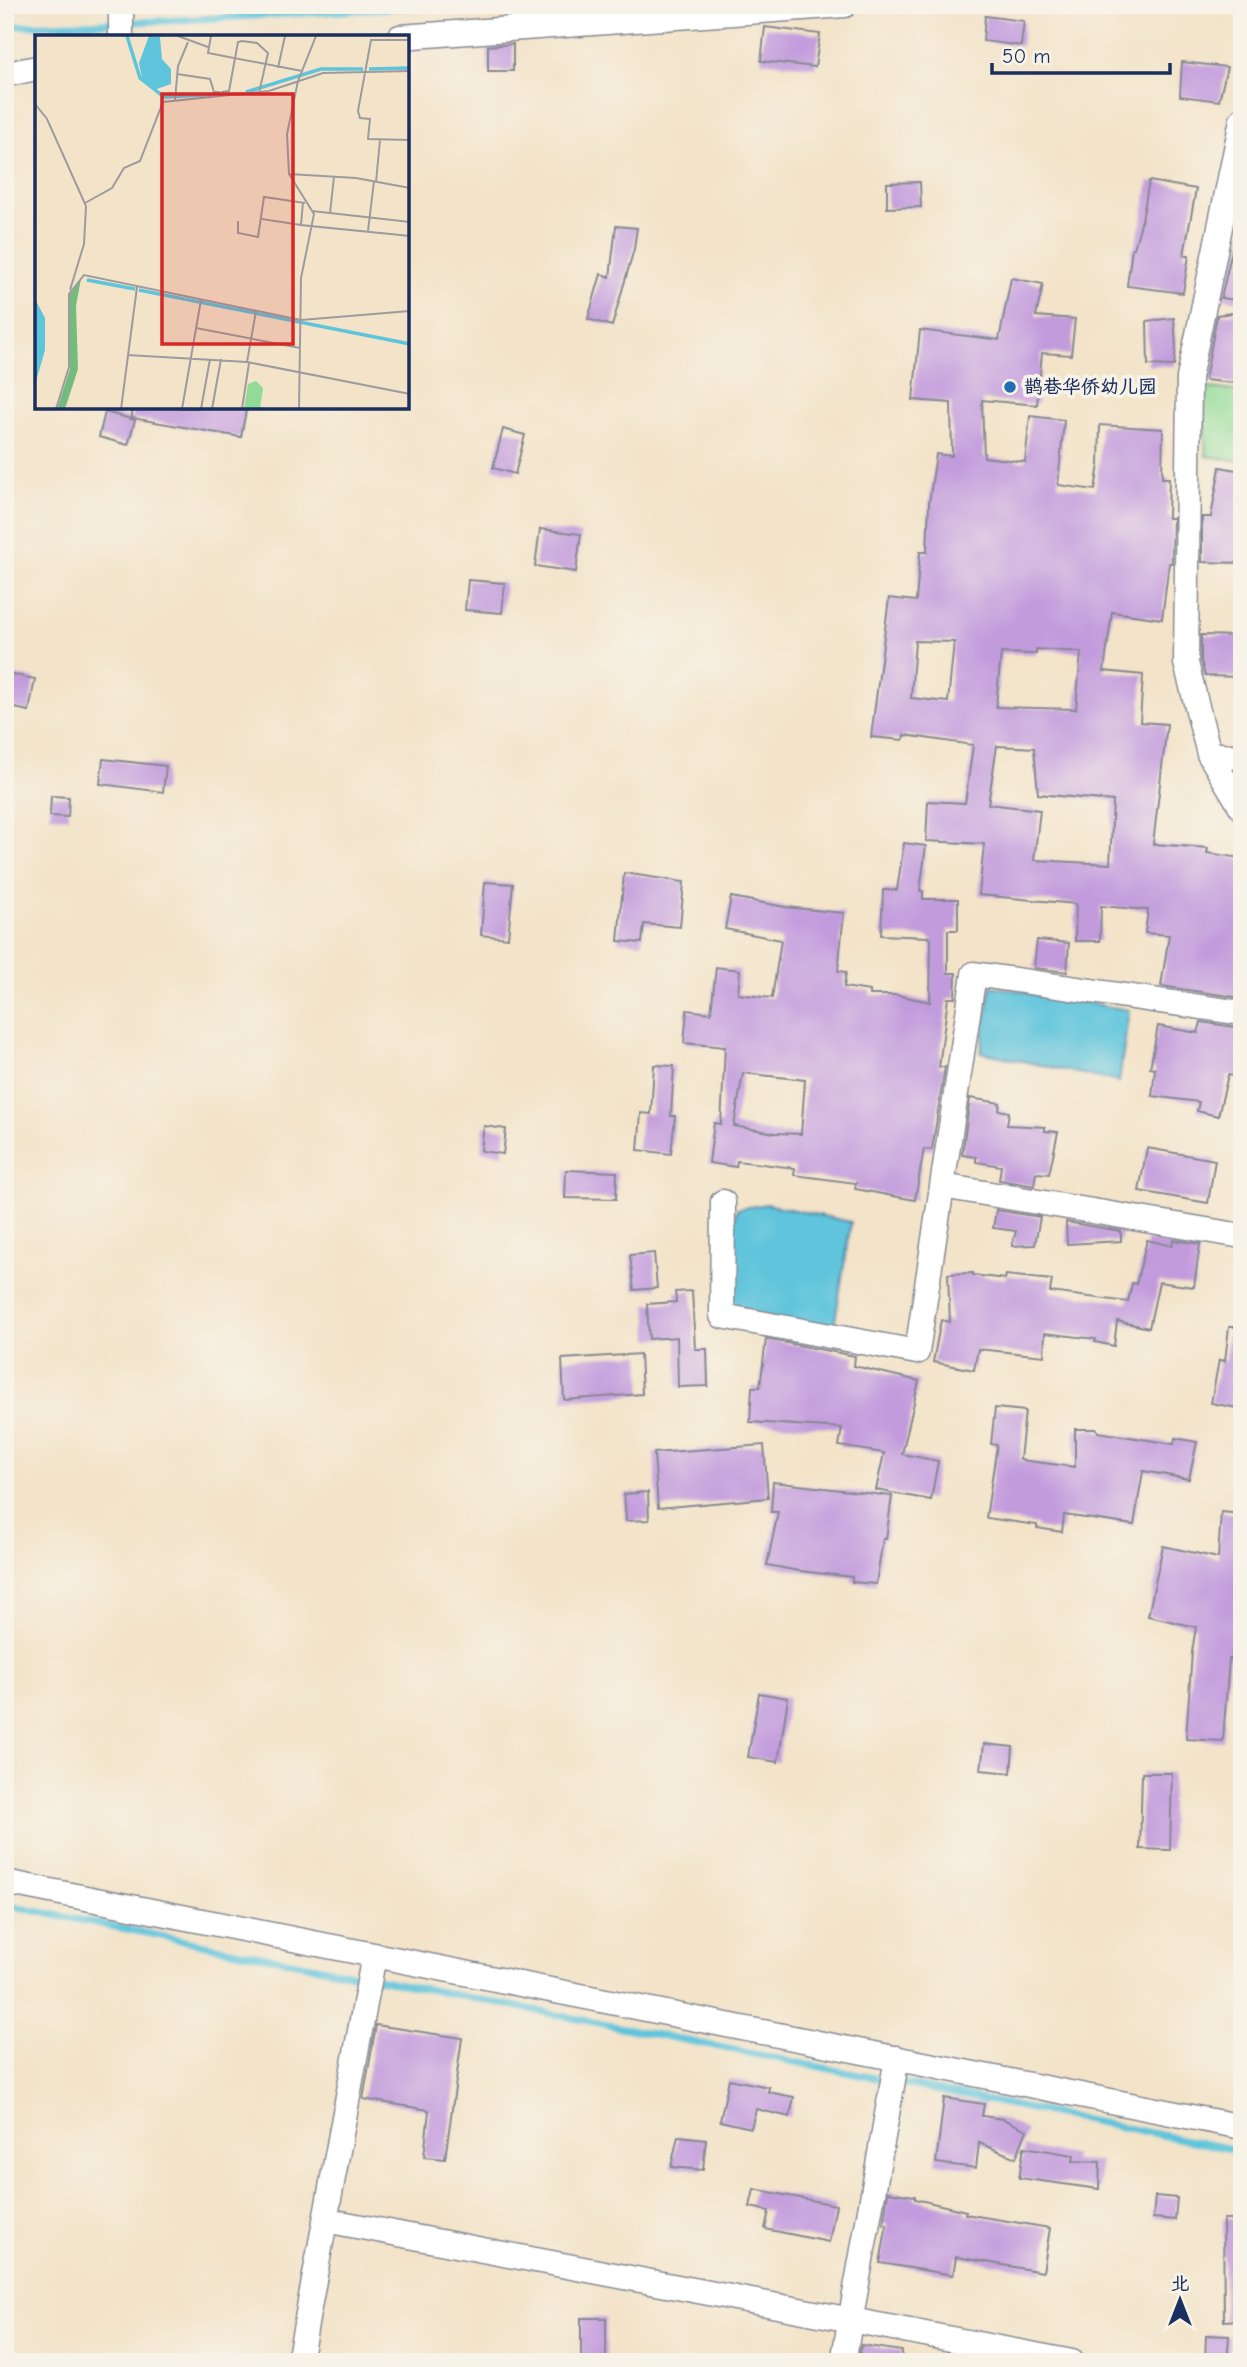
<svg xmlns="http://www.w3.org/2000/svg" width="1247" height="2367" viewBox="0 0 1247 2367" font-family="'Comic Neue','LXGW WenKai TC',sans-serif">
	<style>
		.green { fill: #92db96; stroke: #56857a; stroke-width: 2 }
		.water { fill: #5ec4dc; stroke: #3c7a9d; stroke-width: 2 }
		.lines { fill: none; stroke-linecap: round; stroke-linejoin: round }
		.stream { stroke: #5ec4dc; stroke-width: 7 }
		.building { fill: #c29bdd; fill-rule: evenodd }
		.minor-casing { stroke: #878993; stroke-width: 27 }
		.minor { stroke: #fff; stroke-width: 24 }
		.poi-dot { fill: #1f6fb2; stroke: #f7f3e8; stroke-width: 2.5 }
		.labels { text-anchor: middle; dominant-baseline: central; stroke-width: 7; stroke-linejoin: round; paint-order: stroke }
		.poi-label { font-size: 19px; font-weight: bold; fill: #1b2f5e; stroke: #f7f3e8; text-anchor: start }
		.inset-river { fill: none; stroke: #5ec4dc; stroke-width: 3.5 }
		.inset-road { fill: none; stroke: #9d9b9e; stroke-width: 2 }
		.view { fill: #d62828; fill-opacity: 0.15; stroke: #d62828; stroke-width: 3.5 }
		.inset-edge { fill: none; stroke: #1b2f5e; stroke-width: 3.5 }
	</style>
	<rect width="100%" height="100%" fill="#f7f3e8"/>
	<filter id="ink" filterUnits="userSpaceOnUse"><feTurbulence type="fractalNoise" baseFrequency=".0143" numOctaves="2"/><feDisplacementMap in="SourceGraphic" scale="14" xChannelSelector="R" yChannelSelector="G"/><feConvolveMatrix kernelMatrix="1 2 1 2 8 2 1 2 1" color-interpolation-filters="sRGB"/></filter>
	<filter id="wash" filterUnits="userSpaceOnUse"><feTurbulence type="fractalNoise" baseFrequency=".00686" numOctaves="4" result="noise"/><feDisplacementMap in="SourceGraphic" scale="28" xChannelSelector="R" yChannelSelector="G"/><feGaussianBlur stdDeviation="1.57" result="paint"/><feColorMatrix in="noise" values="0 0 0 0 0 0 0 0 0 0 0 0 0 0 0 0 0 1.4 0 .05"/><feComposite in="paint" operator="in"/></filter>
	<g filter="url(#wash)">
		<rect width="100%" height="100%" fill="#f3e3c8"/>
		<path class="green" d="M1202,387l40,5v69l-36,-5z"/>
		<path class="water" d="M991,986l138,24 -10,72 -138,-30z
			M766,1204l85,18 -18,111 -90,-20 -13,-8 -1,-54 8,-42z"/>
		<g class="lines">
			<path class="stream" d="M5,18l13,8 144,-5 286,-16
				M5,1905l1237,246"/>
		</g>
		<g id="blocks">
			<path class="building" d="M985,16l39,5 -3,25 -38,-5z
				M765,27l55,7 -5,33 -54,-6z
				M513,44v27h-25v-25z
				M1182,62l45,5 -8,34 -39,-5z
				M1149,181l47,8 -12,66h5l-6,38 -56,-7 5,-38h2l8,-28z
				M920,182l1,25 -34,1v-25z
				M616,226l21,2 -3,21 -22,77 -24,-7 13,-45 9,3z
				M1235,237l7,1v63l-21,-3z
				M1011,278l32,6 -7,32 39,3 -4,36 -29,-2 -5,52 -55,-5 2,57 41,5 5,-46 34,4 -6,65 37,5 4,-25 1,-40 63,4 -1,49h7l-1,40h5l-1,45h-3l-7,56 -50,-7 -8,59 39,4 -3,47 27,2 -14,120 55,4 -1,5 35,5v140l-81,-12 8,-51 -24,-2 3,-23 -47,-4 -1,35h-25l1,-37 -97,-9 5,-51 -58,-3 2,-40 37,2 8,-58 -69,-10 -1,5 -32,-3 18,-139 27,3 4,-49h7l2,-49 7,-49 16,2 -1,-53 -38,-3 7,-70 79,10zM915,641l39,1 -6,60 -37,-4zM1036,649l45,3 -5,57 -80,-2 5,-54 35,1zM997,746l37,2 4,46 75,7 -3,63 -76,-4 6,-50 -52,-6z
				M1242,312v72l-37,-4 12,-65z
				M1174,318l2,28 -2,20 -26,-1 -1,-44z
				M132,408h101l13,2 -5,27 -109,-19z
				M105,412l30,8 -7,25 -29,-8z
				M503,429l22,6 -10,39 -22,-6z
				M1220,467l22,4v92l-40,-1v-45h9z
				M540,529l41,5 -5,38 -41,-6z
				M468,580l37,3 -3,30 -37,-3z
				M1201,635l41,1v41l-37,-1 -4,-15z
				M5,673l30,6 -6,32 -24,-5z
				M103,759l63,7 -3,26 -63,-8z
				M51,796l18,1 -1,20 -18,-1z
				M904,843l22,3 -6,45h3v8h35v31h-10v43h8l-1,25h-7l-9,69h6l-13,83 -8,-1 -9,51 -60,-11 1,-6 -62,-8 1,-7 -58,-7 -1,6 -27,-4 5,-40 7,1 4,-77 -41,-4 3,-33 24,3 5,-46 24,3 -2,24 34,4 9,-58 -56,-11 6,-32 54,10 59,6 -6,58 8,1 -2,15 26,4v4h26l34,7 1,-63 -3,-2 -47,-2 2,-45h14zM743,1073l62,7 -4,54 -26,-1 -41,-7z
				M624,873l60,9 -4,45 -36,-3 -2,19 -24,-2z
				M485,882l28,2 -5,54 -27,-3z
				M1037,940l32,3 -2,29 -33,-4z
				M1201,1022l41,6 -2,49 -12,-2 -10,41 -21,-5 2,-9 -47,-6 3,-27 -5,-1 8,-42 40,7z
				M654,1065l20,1 -3,50h4l-4,38 -33,-4 3,-37 10,1z
				M970,1098l30,5 -1,7 10,2 -2,13 38,2v4l13,1 -9,42 -13,-1 -2,13 -35,-6 2,-14 -25,-4v-5l-14,-2z
				M484,1126l22,3 -3,25 -22,-3z
				M1147,1148l68,12 -7,43 -69,-12z
				M566,1170l51,2 -1,27 -51,-1z
				M996,1210l44,7 -5,28 -23,1 4,-15 -23,-3z
				M1066,1222l55,9v10l-54,3z
				M1147,1240l25,6 1,-6 27,4 -6,43 -35,-5 -10,46 -32,-7 -3,25 -19,-4 1,-3 -51,-6 -1,23 -66,-7 -4,21 -41,-8 8,-42 9,2 -2,-48 25,-1v2l32,4 1,-4 46,5 -2,12 78,10 4,-19 4,1z
				M654,1253l3,35 -23,2 -4,-35z
				M692,1291l3,58h12l1,37 -30,1 -1,-50 -28,2 -2,-35 29,-2 -1,-10z
				M1229,1327h13v56l-5,25 -26,-5 8,-43 6,1z
				M766,1339l89,17 -1,10 65,15 -17,73 36,7 -7,39 -55,-10 8,-37 -45,-7 3,-18 -92,-6 2,-35h8z
				M640,1354l2,40 -78,6 -2,-41z
				M995,1408l30,3 -5,49 55,7v-38h22l1,3 76,12 1,-6 22,4 -8,37 -46,-8 -9,54 -70,-10 -2,17 -25,-4v-3l-51,-7 11,-73 -6,-1z
				M764,1445l4,53 -110,10 -4,-55z
				M773,1482l119,14 -6,43h-3l-7,45 -24,-2v-5l-53,-6 -32,-6 11,-53h-7z
				M648,1492l1,28 -23,1 -2,-27z
				M1221,1512l21,2v70l-5,48 -5,27h-3l-6,82 -37,-2 6,-87 4,-25 -48,-11 15,-70 55,12z
				M759,1693l29,5 -10,64 -30,-5z
				M984,1744l29,3 -2,26 -30,-3z
				M1142,1773h30l-2,77 -30,-1z
				M376,2025l86,13 -17,121 -21,-2 5,-47 -66,-11z
				M729,2079l40,8 -1,5 26,5 -4,20 -34,-8 -5,19 -31,-7z
				M944,2098l40,6 -2,12 21,3 24,11 -11,28 -37,-15 -3,25 -40,-5z
				M678,2136l28,3 -3,31 -32,-3z
				M1024,2147l50,8 -1,6 27,1 -1,27 -80,-11z
				M754,2189l82,16 -7,37 -64,-13 4,-18 -19,-4z
				M888,2192l27,4v3l51,12 -1,3 85,14 -7,44 -87,-15 -3,18 -73,-12 7,-39h-4z
				M1155,2196l22,2 -2,22 -22,-2z
				M1223,2219h19v101l-18,1z
				M581,2318h25v44h-25z
				M1206,2335l23,1 -2,26h-22z
				M861,2345l41,6 -1,11h-43z"/>
		</g>
	</g>
	<g filter="url(#ink)">
		<use href="#blocks" fill-opacity="0" stroke="#878993" stroke-width="2"/>
		<g class="lines">
			<defs>
				<path id="minor" d="M121,37v-32
					M400,37l445,-32
					M5,77l2,-3 30,-6
					M1242,120l-53,258 -3,285 23,91 33,54
					M1209,754l33,3
					M942,1186l300,50
					M723,1202l-1,114 195,36 57,-378 268,39
					M5,1882l1237,245
					M325,2220l747,142
					M299,2362l75,-407
					M843,2362l54,-304"/>
			</defs>
			<use href="#minor" class="minor-casing"/>
			<use href="#minor" class="minor"/>
		</g>
	</g>
	<circle class="poi-dot" cx="1010" cy="387" r="7"/>
	<g class="labels">
		<g class="poi-label">
			<text x="1024" y="387">鹊巷华侨幼儿园</text>
		</g>
	</g>
	<g transform="translate(35 35)">
		<rect width="374" height="374" fill="#f3e3c8"/>
		<path d="M221,346l7,7 -3,21h-16l4,-25z" fill="#92db96"/>
		<path d="M46,244l-5,27 2,63 -13,40h-8l13,-40 -1,-74z" fill="#75bb7f"/>
		<path d="M114,1l11,1 2,22 9,10v15l-17,6 -12,-12 -3,-15zM0,264l10,19v32l-10,35z" fill="#5ec4dc"/>
		<path class="inset-river" d="M92,1l13,42 24,19 63,-3M334,34l41,-1M211,57l75,-23h42M52,245l48,9M104,255l271,54"/>
		<path class="inset-road" d="M143,1l30,11M176,1l-3,17 94,18M375,5h-39l-13,71 2,7 10,1 -2,20 42,1M243,33l7,-32M142,39l33,5 4,13h6M186,57l8,-1 9,-49 4,-1 15,2 11,10 -9,40M140,65l3,-34 10,-24M0,69l12,15 39,87 -2,38 -14,46M254,139l67,4 54,10M341,147l4,-42M268,167l-2,23 109,11M50,168l27,-15 12,-20 16,-7 23,-59 106,-11 54,-18 87,-2M277,176l98,11M295,178l4,-36M227,184l39,6M203,186v12l20,4 6,-40 41,6M333,196l6,-50M161,293l104,20M93,320l119,7 163,32M212,327l9,-51M21,374l13,-42v-73l15,-19 217,45 109,-9M86,374l16,-122M147,374l19,-109M166,374l9,-50M177,374l9,-50M207,374l7,-46M264,374l2,-131 13,-64 -25,-40 -2,-40 11,-53 18,-45"/>
		<path class="view" d="M127,59h131v250h-131z"/>
		<rect width="374" height="374" class="inset-edge"/>
	</g>
	<rect width="1247" height="2367" fill="none" stroke="#f7f3e8" stroke-width="28"/>
	<g transform="translate(1180 2300)" stroke="#f7f3e8" stroke-width="5" paint-order="stroke">
	<path d="M0-5L12 26L0 18L-12 26Z" fill="#1b2f5e"/>
	<text y="-10" font-size="19" font-weight="bold" text-anchor="middle" fill="#1b2f5e">北</text>
	</g>
	<path d="M992 63v10h178v-10" fill="none" stroke="#1b2f5e" stroke-width="3.5"/>
	<text x="1002" y="63" font-size="21" fill="#1b2f5e" stroke="#f7f3e8" stroke-width="5" paint-order="stroke">50 m</text>
</svg>
